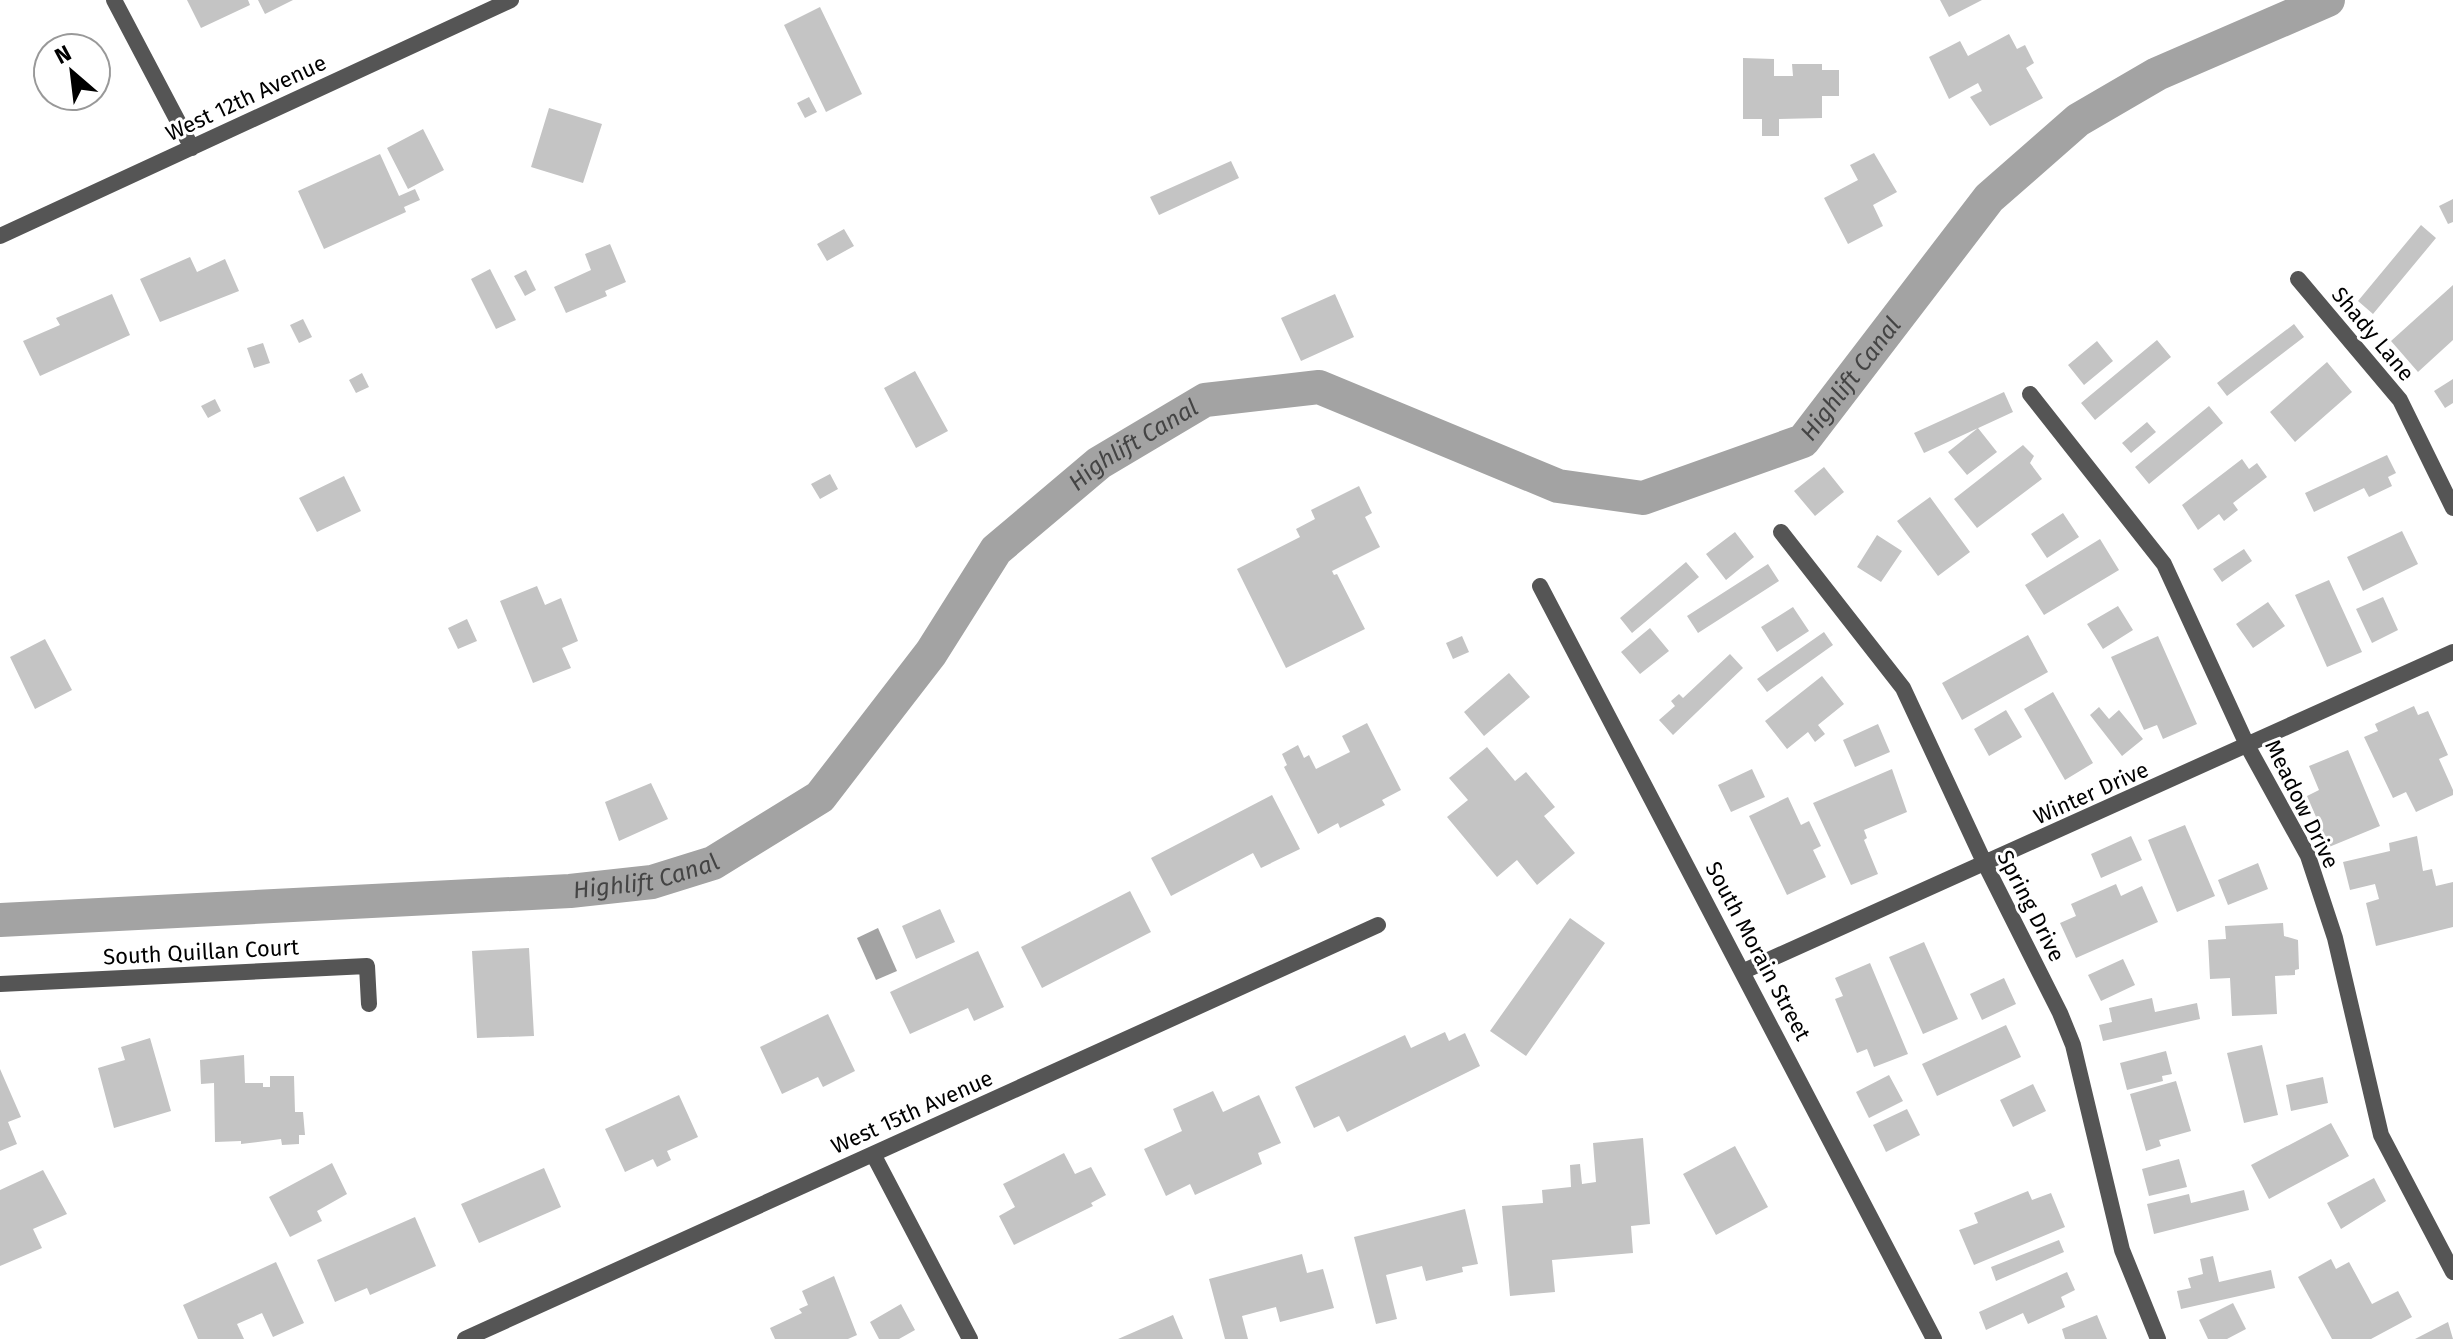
<svg xmlns="http://www.w3.org/2000/svg" width="2453" height="1339" viewBox="0 0 2453 1339" font-family="'Fira Sans',sans-serif">
	<style>
		.water { fill: #a3a3a3 }
		.lines { fill: none; stroke-linecap: round; stroke-linejoin: round }
		.canal { stroke: #a3a3a3; stroke-width: 34 }
		.building { fill: #c4c4c4 }
		.minor { stroke: #555; stroke-width: 16 }
		.labels { text-anchor: middle; dominant-baseline: central; stroke-width: 6; stroke-linejoin: round; paint-order: stroke }
		.street-label { font-size: 22px; fill: #000; stroke: #fff }
		.water-label { font-size: 24px; font-style: italic; fill: #444; stroke: #fff }
	</style>
	<rect width="100%" height="100%" fill="#fff"/>
	<path class="water" d="M878,928l19,43 -21,9 -19,-42z"/>
	<g class="lines">
		<path class="canal" id="s1" d="M0,920l570,-29 82,-9 61,-19 107,-66 111,-144 65,-103 103,-87 106,-63 114,-13 239,99 85,12 160,-57 186,-243 89,-78 79,-46 171,-74"/>
	</g>
	<path class="building" d="M187,0h61l2,5 -49,23z
		M258,0h35l-28,14z
		M1940,0h42l-33,17z
		M820,7l42,87 -36,18 -42,-87z
		M2009,34l8,15 8,-4 9,18 -8,5 17,30 -53,28 -20,-29 12,-6 -4,-8 -29,16 -20,-42 31,-16 8,15z
		M1743,58l31,1v17h19l-1,-12h30v6h17v26h-17v22l-43,1v17h-17v-17h-19z
		M809,97l8,15 -12,6 -8,-15z
		M549,108l53,16 -19,59 -52,-16z
		M423,129l21,41 -36,19 -21,-41z
		M1874,153l23,39 -24,13 10,21 -35,18 -24,-46 34,-18 -8,-15z
		M380,154l19,42 16,-7 5,11 -16,7 2,5 -82,37 -26,-58z
		M1231,161l8,17 -80,37 -9,-18z
		M2453,199v23l-5,2 -9,-18z
		M2421,225l15,13 -63,76 -15,-13z
		M844,229l10,17 -27,15 -10,-17z
		M610,244l16,38 -21,9 2,5 -41,17 -12,-26 37,-17 -6,-16z
		M190,257l7,15 28,-13 14,32 -79,31 -20,-43z
		M490,269l26,51 -20,9 -25,-50z
		M526,270l10,20 -11,6 -11,-20z
		M2453,285v55l-35,32 -27,-31z
		M112,294l18,41 -90,41 -17,-35 37,-16 -4,-7z
		M1335,294l19,43 -53,24 -20,-43z
		M303,319l9,18 -13,6 -9,-18z
		M2294,324l10,13 -77,59 -10,-13z
		M2157,340l14,17 -76,63 -14,-17z
		M2097,341l16,20 -29,24 -16,-20z
		M263,343l7,20 -16,5 -7,-20z
		M2327,362l25,30 -57,50 -25,-30z
		M915,371l33,60 -32,17 -32,-60z
		M362,373l7,14 -13,6 -7,-13z
		M2453,379v24l-8,5 -11,-17z
		M2004,392l9,20 -89,41 -10,-20z
		M215,399l6,12 -13,7 -7,-12z
		M2209,406l14,17 -74,61 -14,-17z
		M2147,422l9,10 -25,21 -9,-10z
		M1978,428l19,24 -30,23 -19,-23z
		M2023,445l11,11 -4,7 12,16 -65,49 -23,-29z
		M2387,455l9,18 -8,4 4,9 -23,11 -5,-9 -50,24 -9,-19z
		M2242,459l7,10 8,-6 10,14 -34,26 5,7 -14,11 -5,-7 -21,16 -16,-25z
		M1824,467l20,25 -29,24 -21,-25z
		M830,474l8,15 -18,10 -9,-15z
		M344,476l17,35 -44,21 -18,-34z
		M1359,486l13,27 -7,4 15,30 -48,24 2,4 3,-1 28,55 -79,39 -49,-99 63,-32 -4,-8 19,-10 -4,-9z
		M1930,497l40,55 -32,24 -41,-55z
		M2063,513l16,24 -32,21 -16,-24z
		M2402,531l16,33 -55,27 -16,-34z
		M1735,532l19,25 -28,23 -20,-26z
		M1877,535l25,16 -21,31 -24,-15z
		M2100,539l19,31 -75,45 -19,-30z
		M2244,549l8,12 -30,21 -9,-13z
		M1686,562l13,15 -67,56 -12,-15z
		M1768,564l11,17 -81,52 -11,-17z
		M2329,580l33,72 -35,15 -32,-72z
		M537,586l8,19 16,-7 17,43 -16,7 9,20 -38,15 -33,-82z
		M2383,597l15,33 -26,13 -16,-34z
		M2268,602l17,24 -32,22 -17,-24z
		M2118,606l15,24 -30,19 -16,-25z
		M1793,607l16,24 -32,21 -16,-25z
		M467,619l10,22 -19,8 -10,-21z
		M1650,628l19,23 -29,23 -19,-22z
		M1824,632l9,13 -66,47 -10,-13z
		M2028,635l20,37 -86,48 -20,-37z
		M1462,636l7,16 -16,7 -7,-16z
		M2158,636l39,88 -34,15 -6,-14 -13,5 -33,-73z
		M45,639l27,51 -37,19 -25,-52z
		M1730,654l13,14 -70,67 -14,-15 16,-14 -4,-5 8,-7 4,4z
		M1509,673l21,24 -46,39 -20,-24z
		M1822,676l22,28 -26,21 7,9 -10,8 -7,-10 -21,17 -22,-28z
		M2053,692l40,71 -28,17 -41,-71z
		M2414,706l4,9 10,-4 20,44 -9,4 14,31v5l-37,17 -10,-20 -13,6 -29,-61 14,-6 -3,-7z
		M2099,707l10,12 10,-9 24,29 -21,17 -32,-41z
		M2006,710l16,27 -33,19 -15,-27z
		M1367,723l34,67 -19,10 3,5 -45,23 -2,-5 -20,11 -34,-67 3,-2 -5,-11 16,-9 6,13 5,-3 7,14 34,-17 -8,-16z
		M1878,724l12,28 -35,15 -12,-27z
		M1487,747l28,34 11,-9 29,35 -11,9 31,37 -38,32 -20,-25 -20,17 -50,-60 21,-17 -19,-22z
		M2348,750l32,76 -51,21 -22,-51 12,-6 -10,-24z
		M1752,769l13,28 -34,15 -13,-27z
		M1892,769l15,43 -43,18 3,8 -3,2 14,34 -27,11 -38,-82z
		M651,783l17,36 -49,22 -14,-39z
		M1272,795l28,54 -39,19 -8,-15 -82,43 -20,-38z
		M1788,797l13,28 8,-4 12,25 -8,4 13,27 -39,18 -38,-79z
		M2185,825l30,71 -38,16 -29,-72z
		M2131,836l11,24 -41,18 -10,-24z
		M2417,836l6,35 9,-2 4,17 17,-4v45l-77,19 -10,-43 13,-4 -4,-15 -25,6 -7,-28 47,-11 -1,-8z
		M2258,863l10,26 -40,16 -10,-25z
		M2116,884l5,12 21,-10 16,36 -82,36 -16,-35 16,-7 -5,-12z
		M1130,891l21,41 -109,56 -21,-41z
		M940,909l15,33 -39,17 -14,-33z
		M1570,918l35,25 -79,113 -36,-25z
		M2283,923l1,13 14,4 1,29 -4,1v5l-20,1 2,38 -45,2 -2,-38 -20,1 -2,-39 18,-1 -1,-13z
		M1924,942l34,77 -35,15 -34,-77z
		M529,948l5,88 -57,2 -5,-87z
		M978,951l26,56 -30,14 -6,-13 -58,26 -20,-42z
		M2123,959l12,26 -34,16 -13,-26z
		M1870,963l38,91 -34,13 -7,-18 -10,4 -22,-54 8,-3 -8,-18z
		M2004,978l12,26 -34,16 -12,-26z
		M2152,998l3,14 42,-9 3,16 -97,22 -4,-16 13,-3 -3,-14z
		M828,1014l27,57 -32,16 -5,-10 -36,17 -22,-47z
		M2006,1025l15,32 -84,39 -15,-32z
		M1445,1032l4,9 16,-8 15,33 -133,66 -8,-16 -25,12 -19,-41 110,-52 6,13z
		M150,1038l21,73 -57,17 -16,-60 27,-8 -4,-13z
		M2262,1045l16,70 -34,8 -17,-70z
		M2166,1051l6,23 -10,2 1,5 -36,9 -7,-27z
		M244,1055l1,28h18v4h7v-11h24l1,36h8l2,23h-6v9l-17,1 -1,-6 -40,5v-3l-26,1 -1,-59 -13,1 -1,-24z
		M0,1069l21,48 -13,5 9,22 -17,7z
		M1889,1075l14,26 -34,17 -13,-26z
		M2323,1077l5,26 -37,8 -5,-26z
		M2176,1081l15,50 -32,9 2,6 -15,5 -16,-57z
		M2033,1084l13,27 -33,16 -13,-27z
		M1213,1091l10,21 36,-17 22,48 -23,10 4,11 -67,31 -5,-11 -24,12 -22,-47 38,-18 -9,-22z
		M679,1095l19,42 -31,14 4,9 -14,7 -4,-8 -28,13 -20,-43z
		M1907,1109l13,26 -34,17 -13,-27z
		M2331,1123l18,33 -80,43 -18,-34z
		M1643,1138l7,86 -19,2 2,27 -81,7 3,32 -45,4 -8,-90 41,-3 -1,-13 29,-3 -1,-22 10,-1 2,20 14,-2 -3,-39z
		M1735,1146l33,61 -52,28 -33,-61z
		M1064,1153l11,21 16,-7 15,28 -15,8 2,3 -79,39 -15,-29 16,-9 -12,-23z
		M2179,1159l8,28 -38,9 -7,-27z
		M332,1163l15,31 -30,17 5,10 -32,16 -21,-40z
		M544,1168l17,39 -82,36 -18,-39z
		M43,1170l24,44 -34,15 9,19 -42,18v-76z
		M2374,1178l12,23 -45,28 -14,-26z
		M2244,1190l5,20 -95,24 -7,-30 42,-10 2,9z
		M2028,1191l4,9 19,-7 14,34 -91,38 -15,-35 19,-7 -4,-10z
		M1465,1209l13,55 -16,3 1,5 -37,9 -4,-15 -36,9 11,44 -21,5 -22,-87z
		M415,1217l21,49 -66,29 -3,-7 -32,14 -18,-42z
		M2059,1240l5,12 -68,29 -5,-14z
		M1302,1254l5,19 16,-4 11,39 -54,14 -4,-15 -34,9 6,23h-23l-16,-60z
		M2213,1256l6,26 52,-12 4,18 -94,21 -4,-18 14,-3 -3,-10 15,-4 -3,-15z
		M2331,1259l5,10 13,-7 23,42 26,-13 14,26 -41,22h-39l-34,-62z
		M276,1262l28,61 -31,14 -11,-24 -25,11 7,15h-46l-15,-34z
		M2067,1272l8,18 -14,7 4,10 -37,17 -5,-11 -37,17 -7,-18z
		M834,1276l23,59 -9,4h-73l-5,-11 32,-15 -3,-4 9,-4 -6,-14z
		M2233,1303l13,26 -19,10h-19l-9,-19z
		M901,1304l14,26 -16,9h-20l-9,-17z
		M1173,1315l10,24h-65z
		M2097,1315l10,24h-42l-3,-10z
		M2448,1322l5,17h-38z"/>
	<g class="lines">
		<path class="minor" d="M114,0l78,148
			M0,236l511,-236
			M2298,279l102,121 53,108
			M2030,394l134,170 84,183 60,109 27,82 46,197 72,137
			M1781,532l122,156 82,176 75,149 13,32 49,205 36,89
			M1540,586l394,753
			M1744,971l709,-319
			M0,984l367,-18 2,38
			M873,1154l97,185
			M465,1339l913,-414"/>
	</g>
	<g class="labels">
		<g class="street-label">
			<text transform="translate(246 98) rotate(-25)">West 12th Avenue</text>
			<text transform="translate(2373 334) rotate(50)">Shady Lane</text>
			<text transform="translate(2091 793) rotate(-24)">Winter Drive</text>
			<text transform="translate(2302 804) rotate(64)">Meadow Drive</text>
			<text transform="translate(2031 906) rotate(63)">Spring Drive</text>
			<text transform="translate(1758 951) rotate(62)">South Morain Street</text>
			<text transform="translate(201 952) rotate(-3)">South Quillan Court</text>
			<text transform="translate(912 1112) rotate(-24)">West 15th Avenue</text>
		</g>
		<g class="water-label">
			<text stroke="none"><textPath href="#s1" startOffset="2112">Highlift Canal</textPath></text>
			<text stroke="none"><textPath href="#s1" startOffset="1320">Highlift Canal</textPath></text>
			<text stroke="none"><textPath href="#s1" startOffset="648">Highlift Canal</textPath></text>
		</g>
	</g>
	<g transform="translate(72 72) rotate(332)"><circle r="38" fill="#ffffff" stroke="#999999" stroke-width="2"/>
	<path d="M0-6L14 30L0 20L-14 30Z" fill="#000000"/>
	<text y="-12" font-size="22" font-weight="bold" text-anchor="middle" fill="#000000">N</text>
	</g>
</svg>
